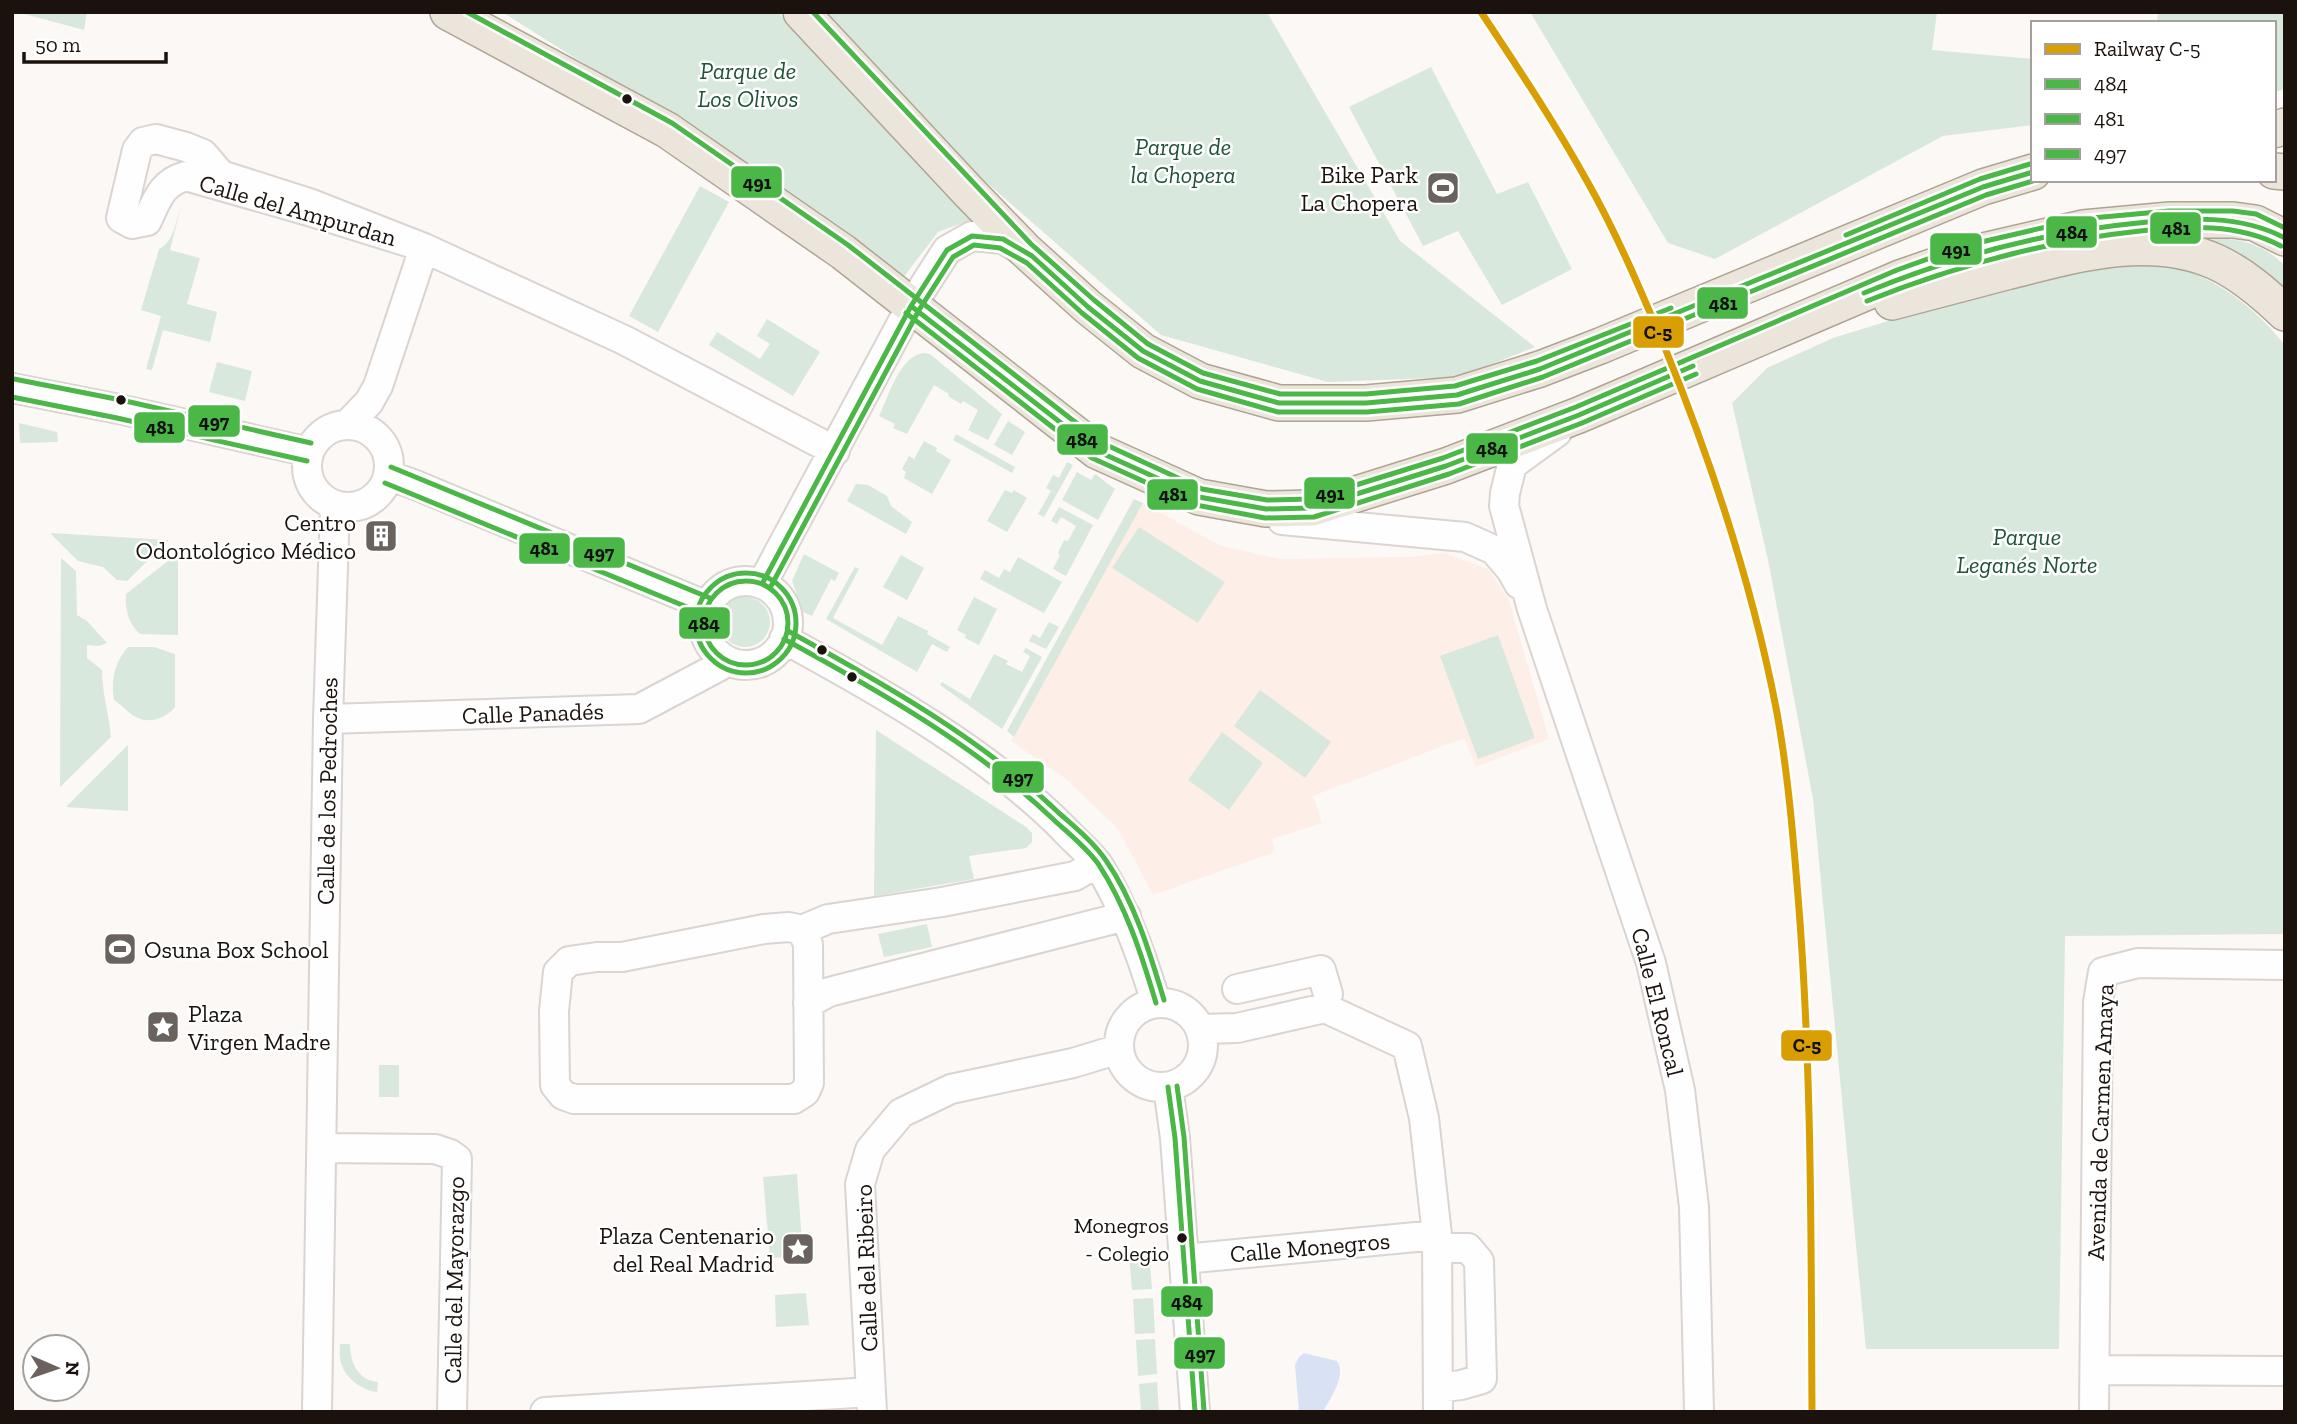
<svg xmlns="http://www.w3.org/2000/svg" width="2297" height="1424" viewBox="0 0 2297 1424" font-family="'Zilla Slab',serif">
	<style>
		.built { fill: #fdefe8 }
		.green { fill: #d9e8dd }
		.water { fill: #d8e2f4 }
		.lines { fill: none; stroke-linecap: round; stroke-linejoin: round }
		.minor-casing { stroke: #dbd4d0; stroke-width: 32 }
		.major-casing { stroke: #afa494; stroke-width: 38 }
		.minor { stroke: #fefefe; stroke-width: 28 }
		.major { stroke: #ece5dc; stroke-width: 35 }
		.bus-1-casing { stroke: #fff; stroke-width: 10 }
		.bus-2-casing { stroke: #fff; stroke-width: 10 }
		.bus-3-casing { stroke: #fff; stroke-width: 10 }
		.bus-4-casing { stroke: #fff; stroke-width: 10 }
		.bus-1 { stroke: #4ab747; stroke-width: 5 }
		.bus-2 { stroke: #4ab747; stroke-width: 5 }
		.bus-3 { stroke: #4ab747; stroke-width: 5 }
		.bus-4 { stroke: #4ab747; stroke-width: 5 }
		.rail-1-casing { stroke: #fff; stroke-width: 12 }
		.rail-1 { stroke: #d99e02; stroke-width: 7 }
		.bus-dot { fill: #1c120d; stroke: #fff; stroke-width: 2.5 }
		.labels { text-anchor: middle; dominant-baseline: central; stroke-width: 5; stroke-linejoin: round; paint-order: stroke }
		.bus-label { font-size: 22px; fill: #1c120d; stroke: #fff; text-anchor: end }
		.park-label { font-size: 24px; font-style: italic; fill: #1f5239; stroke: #fff }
		.poi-label { font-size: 24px; fill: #1c120d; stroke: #fff; text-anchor: end }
		.street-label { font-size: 24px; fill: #1c120d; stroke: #fff }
		.line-badge { stroke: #fff; stroke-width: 2.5 }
		.pale-badge-label { font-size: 19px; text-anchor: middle; font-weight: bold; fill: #111 }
	</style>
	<rect width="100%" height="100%" fill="#fbf8f6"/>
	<path class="built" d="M1143,503l78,43 59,13 130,-2 34,-4 44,16 21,31 40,139 -73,28 -12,-29 -151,58 9,27 -50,16 3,13 -122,43 -35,-66 -52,-50 -55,-38z"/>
	<path class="green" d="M17,12h70l-3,18z
		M502,12h276l196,207 -36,13 -35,46 -152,-109z
		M825,12h442l133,229 135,106 -75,30 -132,5 -167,-47 -190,-166z
		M1530,12h407l-5,38 101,9v66l-90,11 -228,123 -47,-16z
		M2158,12h127v77l-11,3v-69h-117z
		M1431,67l66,127 31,-12 44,87 -70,36 -44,-74 -35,15 -74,-139z
		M700,186l29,16 -71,130 -29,-16z
		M182,203l-12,47 30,8 -13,46 30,8 -7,30 -47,-12 -11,40 -6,-1 15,-53 -20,-6 18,-61c15,-7 18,-31 23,-46z
		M2191,238c36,-1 67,0 94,28v33z
		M2127,264c12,1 26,-1 38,1 50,10 89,42 120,80v589l-220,2 -6,413h-193l-53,-550 -45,-239 -36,-157 35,-35 66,-30 81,-25 175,-46z
		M767,319l53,33 -27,44 -84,-51 8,-13 43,27 10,-15 -13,-8z
		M923,353l7,1 72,60 -14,26 -20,-10 10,-20 -15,-9 -2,3 -13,-8 1,-2 -15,-9 -27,49 -14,-6 2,-4 -16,-8c10,-20 20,-59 44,-63z
		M217,362l35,9 -7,30 -36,-9z
		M1008,421l17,11 -13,23 -18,-10z
		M19,423l38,9 1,10 -38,1z
		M956,434l59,33 -3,6 -59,-33z
		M924,441l13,7 -1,3 15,9 -19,34 -28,-16 2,-6 -4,-3 7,-13 5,3z
		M1067,462l6,3 -29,52 -6,-3 13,-23 -5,-3 7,-13 6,3z
		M1077,472l14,8 4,-6 20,15 -17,31 -36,-20z
		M856,484l12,1 19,11 4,10 21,16 -6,12 -59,-33z
		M1005,490l7,3 2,-3 13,8 -20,34 -20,-11z
		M1134,499l9,4 -129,234 -7,-6z
		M1059,507l34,18 -27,51 -13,-7 7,-14 -2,-2 6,-13 4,1 8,-15 -15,-9 -4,7 -6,-3z
		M1139,527l86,55 -27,41 -86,-55z
		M50,533l119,7 -42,41 -10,-1 -14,-13 -25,-6z
		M178,553v82l-38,-1c-12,-11 -15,-25 -14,-40z
		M804,554l35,19 -4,8 -4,-2 -19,37 -9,-4 -11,-31z
		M901,555l23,13 -17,32 -24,-13z
		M1018,557l44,25 -18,31 -64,-34 5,-9 14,8 5,-9 6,3z
		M61,558l15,13 1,44 10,6 20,22 -8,3 -12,-1v13l15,12c0,23 7,44 9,67l-51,50z
		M855,567l4,2 -26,49 49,27 16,-29 30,15 -1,3 23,13 -3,5 -15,-8 -15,28 -91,-53z
		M974,597l23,12 -18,36 -14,-7 1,-3 -9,-5z
		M720 622a25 25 0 1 1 50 0a25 25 0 1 1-50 0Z
		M1049,622l10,5 -13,22 -17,-8 4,-7 7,4z
		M1498,635l37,103 -57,21 -38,-103z
		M128,647h26l21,7v53c-8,10 -24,17 -37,11 -8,-3 -16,-13 -24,-18 -3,-22 0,-36 14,-53z
		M1026,648l16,9 -40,72 -62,-44 2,-3 28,17 24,-45 14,7 -2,3 16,8 8,-16 -7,-4z
		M1260,690l71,52 -26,36 -71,-52z
		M876,730l150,97 6,6v9l-6,6 -57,8 5,23 -100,17z
		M1222,732l41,31 -34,47 -41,-30z
		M128,745v66l-62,-4z
		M927,924l5,23 -48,10 -6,-23z
		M379,1065h20v32h-20z
		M797,1174l6,82 -33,2 -7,-81z
		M1149,1253l3,36 -20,1 -3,-36z
		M806,1293l3,32 -33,2 -1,-32z
		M1153,1298l2,35 -20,1 -2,-35z
		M1155,1339l2,35 -19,2 -2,-36z
		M340,1344h10c0,19 8,36 28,38l-1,10c-14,-1 -32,-14 -36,-29 -2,-6 -1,-13 -1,-19z
		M1157,1382l2,30h-18l-2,-28z"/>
	<path class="water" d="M1304,1353l33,8c10,15 -7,37 -14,51h-24l-4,-47 4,-8z"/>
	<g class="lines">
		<defs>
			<path id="minor" d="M411,243l-106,-33 -119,-34c-25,7 -29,24 -39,45l-15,3 -11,-6 16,-68 6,-8 13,-3 30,8 17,7 18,21 88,28 115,45 200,92 211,111
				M12,388l107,21 190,43
				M307 466a41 41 0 1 1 82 0a41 41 0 1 1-82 0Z
				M347,425l22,-23 9,-16 46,-138
				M1557,432l-45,33 -7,28 -1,13 28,103 119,354 29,127 14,117 5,205
				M388,475l25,9 294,122
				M1282,520l183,17 29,13 17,20 8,14
				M704 623a42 42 0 1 1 84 0a42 42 0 1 1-84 0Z
				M762,584l149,-278 36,-56 25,-14 31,3 21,13
				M784,639c94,51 207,115 282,192 10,11 24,22 33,35 26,42 43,90 57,137
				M328,719l311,-10 81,-43 4,-7
				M789,927l13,3 6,14 1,139 -4,9 -11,7h-220l-11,-4 -8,-10 -1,-74 4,-39 11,-11 28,-4h25l142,-28z
				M802,930l26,-11 114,-17 133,-26 22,-13
				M1237,989l84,-19 7,24
				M808,1003l21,-11 297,-76
				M1119 1045a42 42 0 1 1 84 0a42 42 0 1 1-84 0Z
				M1200,1029l37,-1 88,-20 82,38 17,72 13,117 1,177
				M1168,1087l7,51 20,274
				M322,1148l113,1 15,5 7,5 -5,253
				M1437,1248h31l11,13 3,118 -21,6 -23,3
				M1184,1259l253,-24
				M2095,1370l190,1
				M317,1412l11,-693 7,-213
				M545,1412l326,-20
				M872,1412l-12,-228 10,-34 31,-37 50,-24 122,-26 46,-14
				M2094,1412l4,-410 5,-30 35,-9 147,2"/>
			<path id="major" d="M448,12l219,118 176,122 254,199 102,46 67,12 46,-1 134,-42 133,-51 321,-137 66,-23 117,-27 87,-8h63l22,3 30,15
				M801,12l166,178 58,60 63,57 55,44 57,30 79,22h87l91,-8 83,-26 60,-23 383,-159 50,-15
				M2274,130l11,-4
				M2274,171l11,1
				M1892,302c38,-10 76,-20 114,-30 67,-17 143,-40 210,-10 26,12 48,31 69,51"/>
		</defs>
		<use href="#minor" class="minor-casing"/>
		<use href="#major" class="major-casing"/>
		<use href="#minor" class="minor"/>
		<use href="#major" class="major"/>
		<defs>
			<path id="bus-1" d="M1864,293c88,-36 179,-61 274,-70 50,-5 101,-9 147,15
				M911,306l186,145 102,46 67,12 46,-1 134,-42 133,-51 114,-49
				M704 623a42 42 0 1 1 84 0a42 42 0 1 1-84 0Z
				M762,584l149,-278 36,-56 25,-14 31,3 29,17 56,51 55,44 57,30 79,22h87l91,-8 83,-26 443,-182 50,-15
				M784,639c95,52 191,106 270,181 15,14 33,28 45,45 27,41 43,91 57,138
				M1168,1087l7,51 20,274"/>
			<path id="bus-2" d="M1867,301c88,-35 178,-60 273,-70 49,-5 97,-8 141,15
				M906,313l186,145 104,47 69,13 49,-1 135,-43 133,-51 114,-49
				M12,397l105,21 190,43
				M385,483l319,131
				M696 623a50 50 0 1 1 100 0a50 50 0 1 1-100 0Z
				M770,588l149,-278 34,-53 21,-12 26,3 27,15 55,50 56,45 59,31 81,23h89l92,-8 84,-27 443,-182 50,-15"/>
			<path id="bus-3" d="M14,379l107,21 190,43
				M391,467l319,131
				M788,631c96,53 193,107 272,183 16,14 33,28 45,45 29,41 45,94 59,141
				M1177,1086l7,51 20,274"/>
			<path id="bus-4" d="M467,12l205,111 176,122 254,198 100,46 65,11 44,-1 132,-41 133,-51 321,-137 67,-24 117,-27 88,-8h64l23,3 29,14
				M813,12l218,232 63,56 54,44 55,29 77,21h86l89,-8 82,-25 134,-53
				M1846,235l134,-56 50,-15"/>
		</defs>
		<use href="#bus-1" class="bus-1-casing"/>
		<use href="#bus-2" class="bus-2-casing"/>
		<use href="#bus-3" class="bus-3-casing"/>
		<use href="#bus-4" class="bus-4-casing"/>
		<use href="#bus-1" class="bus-1"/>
		<use href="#bus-2" class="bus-2"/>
		<use href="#bus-3" class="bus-3"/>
		<use href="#bus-4" class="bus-4"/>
		<defs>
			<path id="rail-1" d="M1481,12c37,56 74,111 106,169 30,53 54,110 78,167 48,118 88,239 112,365 11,61 16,122 21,183 14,172 13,344 14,516"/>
		</defs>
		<use href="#rail-1" class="rail-1-casing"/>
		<use href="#rail-1" class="rail-1"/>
	</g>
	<defs>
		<symbol id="stadium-square" viewBox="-11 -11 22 22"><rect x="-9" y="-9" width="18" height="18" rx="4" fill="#6a625f" stroke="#fff"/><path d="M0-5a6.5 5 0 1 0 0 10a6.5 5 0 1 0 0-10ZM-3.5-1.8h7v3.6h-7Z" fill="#fff"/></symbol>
		<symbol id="building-square" viewBox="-11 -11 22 22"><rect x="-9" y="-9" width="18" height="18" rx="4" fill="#6a625f" stroke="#fff"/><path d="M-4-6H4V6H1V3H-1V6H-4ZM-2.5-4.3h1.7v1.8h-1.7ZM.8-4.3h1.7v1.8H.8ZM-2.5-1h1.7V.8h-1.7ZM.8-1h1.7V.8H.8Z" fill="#fff"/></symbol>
		<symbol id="sight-square" viewBox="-11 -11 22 22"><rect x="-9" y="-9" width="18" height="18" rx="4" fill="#6a625f" stroke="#fff"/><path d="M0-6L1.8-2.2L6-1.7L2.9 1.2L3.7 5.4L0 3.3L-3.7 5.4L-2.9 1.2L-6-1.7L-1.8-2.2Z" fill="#fff"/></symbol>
	</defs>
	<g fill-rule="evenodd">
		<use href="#stadium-square" x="1424" y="169" width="38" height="38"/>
		<use href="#building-square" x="362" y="517" width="38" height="38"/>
		<use href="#stadium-square" x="101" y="930" width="38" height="38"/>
		<use href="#sight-square" x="144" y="1008" width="38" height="38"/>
		<use href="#sight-square" x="779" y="1230" width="38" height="38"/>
	</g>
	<g class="bus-dot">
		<circle cx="627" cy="99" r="6"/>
		<circle cx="121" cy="400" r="6"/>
		<circle cx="822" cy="650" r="6"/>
		<circle cx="852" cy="677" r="6"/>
		<circle cx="1182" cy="1238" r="6"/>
	</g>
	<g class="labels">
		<g class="bus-label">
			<text x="1169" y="1225">Monegros<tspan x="1169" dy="28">- Colegio</tspan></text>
		</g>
		<g class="park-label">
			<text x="748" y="70">Parque de<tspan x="748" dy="28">Los Olivos</tspan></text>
			<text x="1183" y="146">Parque de<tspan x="1183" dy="28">la Chopera</tspan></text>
			<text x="2027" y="536">Parque<tspan x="2027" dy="28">Leganés Norte</tspan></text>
		</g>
		<g class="poi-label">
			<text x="1418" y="174">Bike Park<tspan x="1418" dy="28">La Chopera</tspan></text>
			<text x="356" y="522">Centro<tspan x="356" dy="28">Odontológico Médico</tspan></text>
			<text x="144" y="949" text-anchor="start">Osuna Box School</text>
			<text x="188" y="1013" text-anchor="start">Plaza<tspan x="188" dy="28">Virgen Madre</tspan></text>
			<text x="774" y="1235">Plaza Centenario<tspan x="774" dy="28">del Real Madrid</tspan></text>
		</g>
		<g class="street-label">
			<text transform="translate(298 210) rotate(16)">Calle del Ampurdan</text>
			<text transform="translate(533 713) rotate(-2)">Calle Panadés</text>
			<text transform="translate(327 791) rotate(-89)">Calle de los Pedroches</text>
			<text transform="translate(1658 1002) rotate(76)">Calle El Roncal</text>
			<text transform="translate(2100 1122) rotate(-88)">Avenida de Carmen Amaya</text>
			<text transform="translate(1310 1247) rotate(-5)">Calle Monegros</text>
			<text transform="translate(866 1268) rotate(-92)">Calle del Ribeiro</text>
			<text transform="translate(454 1280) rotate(-89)">Calle del Mayorazgo</text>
		</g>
	</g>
	<g class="line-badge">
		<rect x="730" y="165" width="53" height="34" rx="7" fill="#4ab747"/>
		<rect x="2149" y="211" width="53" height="34" rx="7" fill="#4ab747"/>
		<rect x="2045" y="215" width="53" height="34" rx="7" fill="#4ab747"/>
		<rect x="1929" y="232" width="54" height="34" rx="7" fill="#4ab747"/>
		<rect x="1696" y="286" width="53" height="34" rx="7" fill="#4ab747"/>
		<rect x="1632" y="315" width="53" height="34" rx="7" fill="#d99e02"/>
		<rect x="187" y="404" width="54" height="34" rx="7" fill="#4ab747"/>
		<rect x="133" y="411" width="53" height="33" rx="7" fill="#4ab747"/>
		<rect x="1056" y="423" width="53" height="33" rx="7" fill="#4ab747"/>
		<rect x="1465" y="432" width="54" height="33" rx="7" fill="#4ab747"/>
		<rect x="1303" y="476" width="53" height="34" rx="7" fill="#4ab747"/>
		<rect x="1146" y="478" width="53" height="33" rx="7" fill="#4ab747"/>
		<rect x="518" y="532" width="53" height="33" rx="7" fill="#4ab747"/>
		<rect x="572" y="536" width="54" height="33" rx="7" fill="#4ab747"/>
		<rect x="678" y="606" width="53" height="34" rx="7" fill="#4ab747"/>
		<rect x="991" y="760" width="54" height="34" rx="7" fill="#4ab747"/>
		<rect x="1780" y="1029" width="53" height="33" rx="7" fill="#d99e02"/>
		<rect x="1160" y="1285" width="54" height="33" rx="7" fill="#4ab747"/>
		<rect x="1173" y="1336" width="53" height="34" rx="7" fill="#4ab747"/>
	</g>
	<g class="pale-badge-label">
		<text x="757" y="189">491</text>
		<text x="2176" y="235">481</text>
		<text x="2072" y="239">484</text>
		<text x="1956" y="256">491</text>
		<text x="1723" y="310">481</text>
		<text x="1658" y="339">C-5</text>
		<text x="214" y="428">497</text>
		<text x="160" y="434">481</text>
		<text x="1082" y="446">484</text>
		<text x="1492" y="455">484</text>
		<text x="1330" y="500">491</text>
		<text x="1173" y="501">481</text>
		<text x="544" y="555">481</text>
		<text x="599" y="559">497</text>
		<text x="704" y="630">484</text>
		<text x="1018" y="784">497</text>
		<text x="1807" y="1052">C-5</text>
		<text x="1187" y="1308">484</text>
		<text x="1200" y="1360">497</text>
	</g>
	<rect width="2297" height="1424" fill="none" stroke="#1c120d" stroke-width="28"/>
	<rect x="2031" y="21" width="245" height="161" fill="#ffffff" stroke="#a4a09e" stroke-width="2"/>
	<rect x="2045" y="44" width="35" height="10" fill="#d99e02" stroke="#a4a09e" stroke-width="2"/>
	<text x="2094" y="56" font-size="21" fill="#1c120d">Railway C-5</text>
	<rect x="2045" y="79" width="35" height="10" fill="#4ab747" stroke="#a4a09e" stroke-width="2"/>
	<text x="2094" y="91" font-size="21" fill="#1c120d">484</text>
	<rect x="2045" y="114" width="35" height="10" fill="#4ab747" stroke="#a4a09e" stroke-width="2"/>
	<text x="2094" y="126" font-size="21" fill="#1c120d">481</text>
	<rect x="2045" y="149" width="35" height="10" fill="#4ab747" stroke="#a4a09e" stroke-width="2"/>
	<text x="2094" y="161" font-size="21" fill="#1c120d">497</text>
	<g transform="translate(56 1368) rotate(92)"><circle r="33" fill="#ffffff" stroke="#a4a09e" stroke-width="2"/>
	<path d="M0-5L12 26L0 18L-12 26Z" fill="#6a625f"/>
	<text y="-10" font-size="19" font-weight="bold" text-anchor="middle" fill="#1c120d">N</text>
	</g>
	<path d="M24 52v10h142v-10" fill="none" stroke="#1c120d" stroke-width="3.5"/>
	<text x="35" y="52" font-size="21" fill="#1c120d" stroke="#ffffff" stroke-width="5" paint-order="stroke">50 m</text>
</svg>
